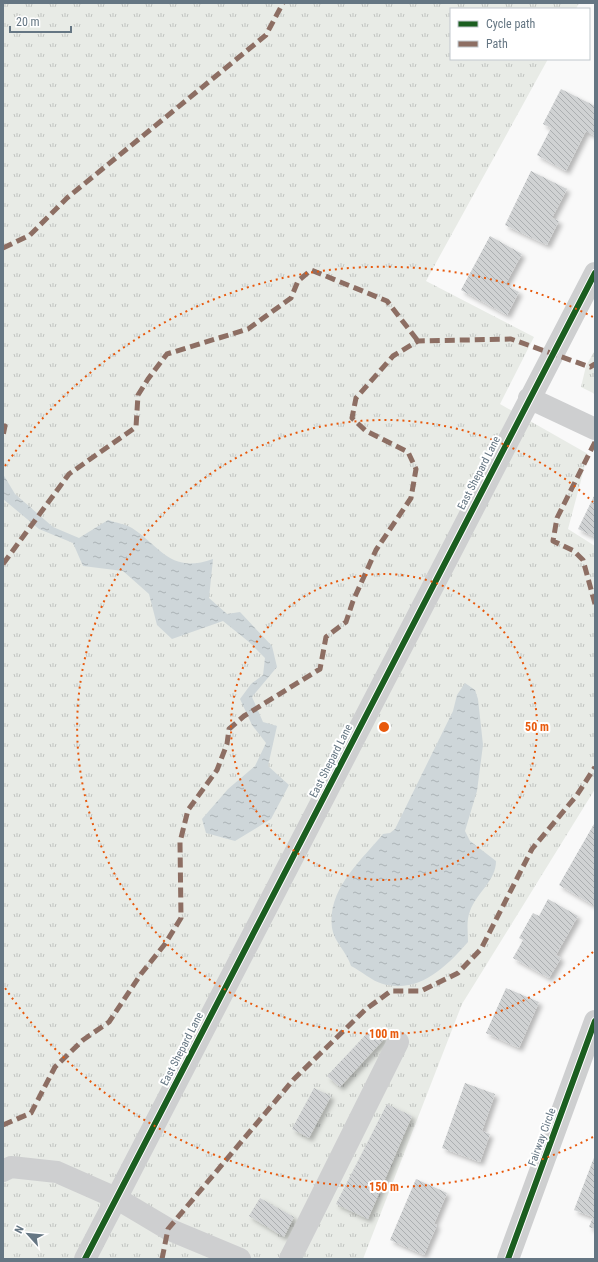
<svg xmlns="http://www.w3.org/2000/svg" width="598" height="1262" viewBox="0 0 598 1262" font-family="'Roboto Condensed',sans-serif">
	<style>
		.grass { fill: url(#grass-tufts) }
		.water { fill: url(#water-ripples) }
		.building { fill: url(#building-back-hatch); filter: url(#shadow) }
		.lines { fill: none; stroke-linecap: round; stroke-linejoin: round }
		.minor { stroke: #cecfd0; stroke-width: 22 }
		.quiet { stroke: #8d6e63; stroke-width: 5; stroke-dasharray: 10 5; stroke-linecap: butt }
		.cycleway-casing { stroke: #fff; stroke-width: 8 }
		.cycleway { stroke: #1b5e20; stroke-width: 6 }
		.ring { fill: none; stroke: #e8590c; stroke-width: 2; stroke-dasharray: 2 4 }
		.labels { text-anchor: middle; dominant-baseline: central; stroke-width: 4; stroke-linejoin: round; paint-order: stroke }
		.street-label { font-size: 11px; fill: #657683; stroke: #fff }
		.centre { fill: #e8590c; stroke: #fff; stroke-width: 2 }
		.ring-label { font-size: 12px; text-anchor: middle; font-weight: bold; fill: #e8590c; stroke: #fff; stroke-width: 4; stroke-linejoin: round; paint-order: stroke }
	</style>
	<defs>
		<pattern id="grass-tufts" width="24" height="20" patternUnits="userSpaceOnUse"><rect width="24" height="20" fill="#e8ebe6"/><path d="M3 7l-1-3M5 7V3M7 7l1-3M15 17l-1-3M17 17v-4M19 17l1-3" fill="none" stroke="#c0c3c0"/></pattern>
		<pattern id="water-ripples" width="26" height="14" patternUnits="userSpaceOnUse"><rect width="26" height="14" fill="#ced6d9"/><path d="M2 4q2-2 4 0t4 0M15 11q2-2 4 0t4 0" fill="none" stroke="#abb2b5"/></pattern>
		<pattern id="building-back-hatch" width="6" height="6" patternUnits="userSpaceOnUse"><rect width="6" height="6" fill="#d0d2d3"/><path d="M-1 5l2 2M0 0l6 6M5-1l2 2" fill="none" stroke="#acafb1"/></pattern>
		<filter id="shadow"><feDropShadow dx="3.5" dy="3.5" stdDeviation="2" flood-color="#0004"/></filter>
	</defs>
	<rect width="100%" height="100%" fill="#f9f9f9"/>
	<path class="grass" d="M3,3h576l-3,6h-125v50h97l-122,222 108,56 -34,67 88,50 -20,75 27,17v243l-133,215 -99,255h-360z
		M595,350v44l-14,-7 5,-21z"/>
	<path class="water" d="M3,474l12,20 38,33 26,11 29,-18c8,3 18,4 24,8 30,20 39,46 81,31l-4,39 18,16 13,-2 32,34 5,21 -25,30 11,25 14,4 -9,40 21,19 -18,34 -36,22 -29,-8 -4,-14 26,-30 27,-23 11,-23 -14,-18 -12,-26 11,-15 12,-9 2,-17 -16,-16 -26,-21 -51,18 -15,-14 -8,-31 -26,-23 -40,-5 -10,-23 -34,-14 -36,-30z
		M465,683l10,7 3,9 5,46 -6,46 -12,40 5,10 26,20c0,20 -19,31 -26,50 -4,10 -2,21 -2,31 -22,25 -49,52 -85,42 -11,-3 -22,-13 -32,-18 -4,-14 -17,-24 -19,-38 -5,-39 29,-67 51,-94l7,-1 5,-4 58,-118 4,-16z"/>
	<path class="building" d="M561,89l34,17v30l-9,-5 -20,40 -29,-16 14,-27 -8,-4z
		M531,171l36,18 -15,29 7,3 -12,24 -42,-20z
		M490,236l32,18 -17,31 14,7 -12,23 -46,-25z
		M595,494v43l-17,-8z
		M594,824l1,1v76l-2,4 -34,-20z
		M548,899l30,17 -22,39 5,3 -12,20 -36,-20 10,-18 -4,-2 14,-25 6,3z
		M506,988l33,14 -20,46 -33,-15z
		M373,1027l12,11 -45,49 -13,-11z
		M465,1083l30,11 -13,37 8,3 -10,28 -38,-14z
		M314,1088l17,8 -22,42 -17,-9z
		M387,1104l25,12 -44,103 -32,-15z
		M595,1155v74l-6,-2 4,-10 -19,-7z
		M416,1179l31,14 -13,31 3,1 -13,30 -34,-15z
		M260,1198l34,19 -10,20 -35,-21z"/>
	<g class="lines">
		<path class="minor" d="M529,398l66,31
			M3,1171l8,-4 46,5 59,26 52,31 72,30
			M85,1259l510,-986
			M290,1259l108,-217
			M508,1259l87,-238"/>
		<path class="quiet" d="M3,248l27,-13 37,-37 199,-163 17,-32
			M3,426h2l-2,10
			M595,442l-38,76 -4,23 21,10 9,9 12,44
			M3,564l66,-90 67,-47 2,-32 10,-16 19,-25 81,-25 43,-31 7,-17 13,-11 76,31 31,40
			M3,1125l28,-12 24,-46 28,-27 26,-18 32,-48 24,-30 16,-26 -1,-76 8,-32 29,-40 10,-26 2,-15 15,-13 76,-47 6,-32 20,-15 7,-21 23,-51 35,-52 5,-29 -8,-17 -42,-21 -14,-13 4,-20 37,-42 25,-15 93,-2 79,28 5,-3
			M162,1259l6,-30 126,-150 72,-70 25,-18h30l37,-18 23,-24 51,-100 45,-54 18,-28"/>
		<defs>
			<path id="cycleway" d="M85,1259l510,-986
				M508,1259l87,-238"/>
		</defs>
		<use href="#cycleway" class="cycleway-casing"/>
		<use href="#cycleway" class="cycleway"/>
	</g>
	<g class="ring">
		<circle cx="384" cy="727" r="153"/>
		<path d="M593 952A307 307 0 1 1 593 502"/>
		<path d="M593 1137A460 460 0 0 1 5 988M5 466A460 460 0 0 1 593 317"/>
	</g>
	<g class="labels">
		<g class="street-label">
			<text transform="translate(479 473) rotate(-63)">East Shepard Lane</text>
			<text transform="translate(331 761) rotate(-63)">East Shepard Lane</text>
			<text transform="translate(182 1049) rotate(-63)">East Shepard Lane</text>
			<text transform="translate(542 1137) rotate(-70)">Fairway Circle</text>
		</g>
	</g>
	<circle cx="384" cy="727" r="6" class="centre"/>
	<g class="ring-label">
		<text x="537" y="731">50 m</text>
		<text x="384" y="1038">100 m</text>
		<text x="384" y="1191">150 m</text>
	</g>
	<rect width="598" height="1262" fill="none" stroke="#657683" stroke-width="8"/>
	<rect x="450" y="8" width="140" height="52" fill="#ffffff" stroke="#c1c8cd"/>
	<rect x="458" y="21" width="20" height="6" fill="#1b5e20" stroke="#c1c8cd"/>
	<text x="486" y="28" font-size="12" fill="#657683">Cycle path</text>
	<rect x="458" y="41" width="20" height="6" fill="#8d6e63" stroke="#c1c8cd"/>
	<text x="486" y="48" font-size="12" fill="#657683">Path</text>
	<g transform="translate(28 1234) rotate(297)" stroke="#ffffff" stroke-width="3" paint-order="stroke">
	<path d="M0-3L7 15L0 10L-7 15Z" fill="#657683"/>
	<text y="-6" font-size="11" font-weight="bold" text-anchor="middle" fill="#657683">N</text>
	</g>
	<path d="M10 26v6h61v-6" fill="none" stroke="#657683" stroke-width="2"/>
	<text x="16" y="26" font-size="12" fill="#657683" stroke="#ffffff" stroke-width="3" paint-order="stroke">20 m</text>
</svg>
